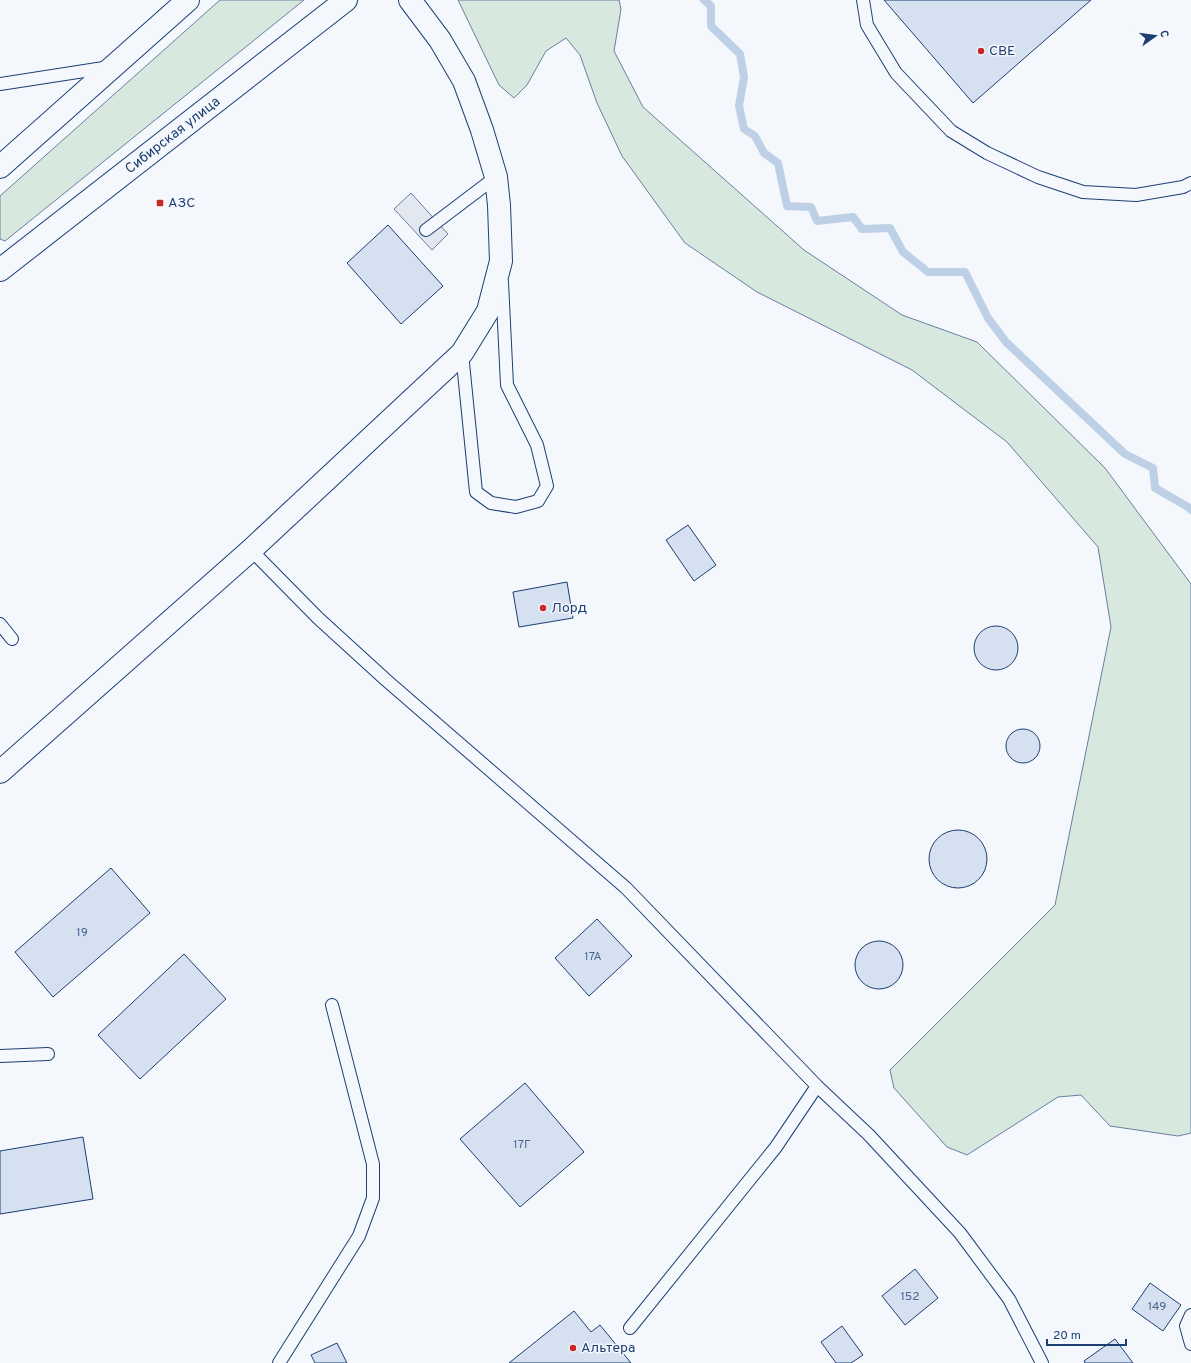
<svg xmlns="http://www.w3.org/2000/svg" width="1191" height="1363" viewBox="0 0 1191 1363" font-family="Overpass,sans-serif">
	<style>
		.green { fill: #d7e8df; stroke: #687fa3 }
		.parking { fill: #e3e8f0; stroke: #687fa3 }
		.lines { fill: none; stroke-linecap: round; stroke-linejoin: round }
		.stream { stroke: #bed0e5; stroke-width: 8 }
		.building { fill: #d5e0f0; stroke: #1d3f73 }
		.service-casing { stroke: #1d3f73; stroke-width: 14 }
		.minor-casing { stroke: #1d3f73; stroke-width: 24 }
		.primary-casing { stroke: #1d3f73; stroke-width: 24 }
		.service { stroke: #f4f7fb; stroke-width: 12 }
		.minor { stroke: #f4f7fb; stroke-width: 22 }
		.primary { stroke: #f4f7fb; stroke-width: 22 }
		.poi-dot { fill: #c62828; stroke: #f4f7fb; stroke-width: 1.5 }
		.labels { text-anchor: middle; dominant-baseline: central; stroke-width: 3; stroke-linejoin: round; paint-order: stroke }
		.number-label { font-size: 12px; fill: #4b6792 }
		.poi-label { font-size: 14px; fill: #1d3f73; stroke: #f4f7fb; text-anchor: start }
		.street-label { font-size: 14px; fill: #1d3f73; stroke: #f4f7fb }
	</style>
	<rect width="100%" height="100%" fill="#f4f7fb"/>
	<path class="green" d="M220,0h84l-299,241 -5,-2v-43z
		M458,0h161l2,9 -7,42 29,56 161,143 98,65 75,27 128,126 86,116v549l-13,3 -68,-10 -29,-31 -23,2 -91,58 -20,-8 -53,-59 -4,-18 165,-165 56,-278 -13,-80 -91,-105 -95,-72 -155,-78 -72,-49 -63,-87 -25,-53 -17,-48 -14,-17 -20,13 -19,34 -13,13 -15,-13z"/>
	<path class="parking" d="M411,193l37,41 -16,16 -38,-41z"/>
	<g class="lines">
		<path class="stream" d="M704,0l7,6v20l29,28 4,23 -5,29 5,23 11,7 9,17 14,10 9,43 24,1 6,14 36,-4 9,12 28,-1 13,24 25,20h37l23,46 18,24 119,112 28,14 2,20 33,19 3,3"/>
	</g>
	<path class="building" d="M884,0h207l-118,103z
		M388,225l55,61 -42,38 -54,-61z
		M688,525l28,40 -22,16 -28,-41z
		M567,582l6,36 -54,9 -6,-35z
		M974 648a22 22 0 1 1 44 0a22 22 0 1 1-44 0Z
		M1006 746a17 17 0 1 1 34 0a17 17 0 1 1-34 0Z
		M929 859a29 29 0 1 1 58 0a29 29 0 1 1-58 0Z
		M111,868l39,45 -97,84 -38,-45z
		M597,919l35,37 -43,40 -34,-38z
		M855 965a24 24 0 1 1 48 0a24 24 0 1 1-48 0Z
		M184,954l42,45 -86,80 -42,-44z
		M525,1083l59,69 -64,55 -60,-68z
		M83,1137l10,62 -93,15v-63z
		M915,1269l23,29 -33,27 -23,-29z
		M1150,1283l31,22 -18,26 -31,-22z
		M574,1311l17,21 9,-7 31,38h-122z
		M842,1326l21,29 -12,8h-15l-15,-21z
		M1115,1339l18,24h-48l-1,-2z
		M337,1343l10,20h-32l-4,-8z"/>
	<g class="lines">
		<defs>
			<path id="service" d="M863,0l4,25 29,48 55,58 36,22 51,24 45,15 53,3 47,-8 8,-4
				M0,84l110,-17
				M426,230l70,-53
				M462,353l14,139 15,11 25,4 22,-6 9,-15 -10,-41 -30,-60 -5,-103
				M251,550l67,68 68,62 240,208 191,198 52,49 91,98 49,66 33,64
				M0,624l12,15
				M0,1056l48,-2
				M1191,1315l-5,11 5,18
				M630,1328l146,-181 41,-61
				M279,1363l80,-127 14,-38v-34l-41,-159"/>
			<path id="minor" d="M0,772l251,-222 211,-197 26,-42 13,-50 -2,-56 -3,-28 -14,-47 -18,-49 -24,-41 -30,-40"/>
			<g id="primary">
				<path d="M0,167l188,-167"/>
				<path id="s1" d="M0,270l346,-270"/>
			</g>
		</defs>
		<use href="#service" class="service-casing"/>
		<use href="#minor" class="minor-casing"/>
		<use href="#primary" class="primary-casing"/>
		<use href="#service" class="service"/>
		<use href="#minor" class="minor"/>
		<use href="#primary" class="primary"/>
	</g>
	<g class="poi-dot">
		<circle cx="981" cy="51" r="4"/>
		<rect x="156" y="199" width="8" height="8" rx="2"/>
		<circle cx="543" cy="608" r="4"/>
		<circle cx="573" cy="1348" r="4"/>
	</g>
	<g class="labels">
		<g class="number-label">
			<text x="82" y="933">19</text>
			<text x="593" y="957">17А</text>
			<text x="522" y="1145">17Г</text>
			<text x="910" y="1297">152</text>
			<text x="1157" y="1307">149</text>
		</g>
		<g class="poi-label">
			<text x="989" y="51">СВЕ</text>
			<text x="168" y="203">АЗС</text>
			<text x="551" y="608">Лорд</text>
			<text x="581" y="1348">Альтера</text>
		</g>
		<g class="street-label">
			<text stroke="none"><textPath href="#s1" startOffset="219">Сибирская улица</textPath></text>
		</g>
	</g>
	<g transform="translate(1155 36) rotate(76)" stroke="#f4f7fb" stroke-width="3" paint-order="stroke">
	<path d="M0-3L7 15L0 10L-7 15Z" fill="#1d3f73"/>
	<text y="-6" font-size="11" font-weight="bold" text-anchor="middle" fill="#1d3f73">С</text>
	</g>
	<path d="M1047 1339v6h79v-6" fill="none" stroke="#1d3f73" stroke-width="2"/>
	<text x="1053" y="1339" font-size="12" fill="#1d3f73" stroke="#f4f7fb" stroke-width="3" paint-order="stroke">20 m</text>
</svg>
